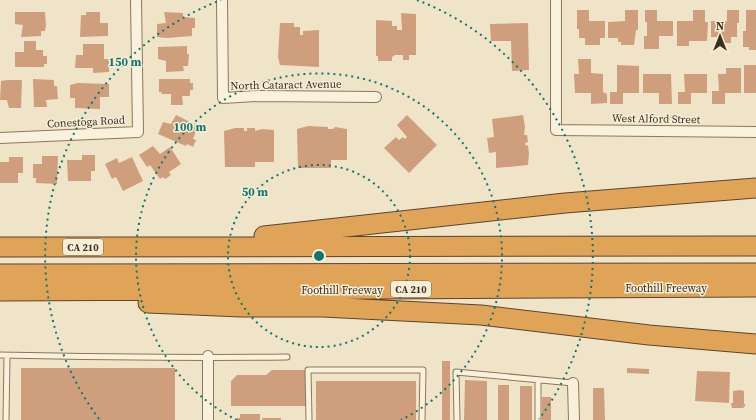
<svg xmlns="http://www.w3.org/2000/svg" width="756" height="420" viewBox="0 0 756 420" font-family="'Source Serif 4',serif">
	<style>
		.building { fill: #cf9f7d }
		.lines { fill: none; stroke-linecap: round; stroke-linejoin: round }
		.service-casing { stroke: #8d765c; stroke-width: 7 }
		.minor-casing { stroke: #8d765c; stroke-width: 12 }
		.motorway-casing { stroke: #5b4430; stroke-width: 21 }
		.service { stroke: #faf1dc; stroke-width: 5 }
		.minor { stroke: #faf1dc; stroke-width: 10 }
		.motorway { stroke: #e0a458; stroke-width: 19 }
		.ring { fill: none; stroke: #0f766e; stroke-width: 2; stroke-dasharray: 2 4 }
		.labels { text-anchor: middle; dominant-baseline: central; stroke-width: 3; stroke-linejoin: round; paint-order: stroke }
		.shield { fill: #f7eed8; stroke: #756857; stroke-width: 1 }
		.shield-label { font-size: 10px; font-weight: bold; fill: #3d2e20 }
		.street-label { font-size: 11px; fill: #3d2e20; stroke: #f7eed8 }
		.centre { fill: #0f766e; stroke: #f7eed8; stroke-width: 2 }
		.ring-label { font-size: 12px; text-anchor: middle; font-weight: bold; fill: #0f766e; stroke: #f7eed8; stroke-width: 3; stroke-linejoin: round; paint-order: stroke }
	</style>
	<rect width="100%" height="100%" fill="#f0e4c8"/>
	<path class="building" d="M577,10h12v11h16v17h-5v7h-15v-7h-6v-9h-2z
		M625,10h13v20h-2l-2,15h-13v-3h-3v-4h-10v-16l17,-1z
		M645,10h12v11h16v15h-14v13h-15v-13h3v-14h-2z
		M693,10h12v12h3l-1,19h-18v5h-12v-25h16z
		M727,10h12v13h-2v14h-6v6h-10v-6h-10v-16h16z
		M746,10h10v40h-7v-3h-6v-16h3z
		M15,12h30l1,14 -1,5h-4v5l-20,1 2,-12 -8,-1z
		M86,12h14v11h8v13l-28,1 1,-22h5z
		M164,12l19,1v4l12,1v10h-3v8l-25,2 -10,-1v-13l9,-1z
		M401,13l15,1v41h-7v5h-6v-5h-8l-3,2v4h-14v-5h-2v-36l16,1v5h5v4h5z
		M280,23h14v4h6v8h3v-4l16,-1v37l-39,-2 -2,-8z
		M528,23l1,47 -17,1 -1,-30h-20l-1,-17z
		M24,41h12v9h7v6h4v8h-3v3h-29v-15h9z
		M83,44h21v15h5v13l-16,1v-5h-18l1,-13h7z
		M187,46v8h2l-1,12h-5l1,5 -18,1v-11l-8,-2v-12z
		M578,59h13v14l12,1v18l4,2v9l-16,1v-11h-16l-1,-19h5z
		M617,65l22,1v27h-16v11h-13v-12h7z
		M744,65h12v28h-12z
		M726,68h15v25h-16v11h-13v-13h7l-1,-17h8z
		M643,74h28l1,30h-13v-11h-16z
		M684,74h23v19h-16v11h-13v-12h7z
		M33,79l21,1v6h3l1,13 -12,1 1,7h-13z
		M159,79h31v4h3v7h-3v6h-8l1,9h-12v-11h-9l-1,-2h-2z
		M7,80h15l-1,28h-12l-2,-8h-7l1,-19z
		M78,83l31,1v13h-9v12l-25,-1v-10h-5v-13z
		M176,115l22,11 -5,13 3,1 -3,7 -6,-3 -1,2 -28,-12 5,-12 8,2z
		M407,115l30,30 -28,28 -25,-25 12,-11 3,3 4,-3 2,2 2,-2 -10,-12z
		M523,115l2,12 -1,8h3l1,7 -3,1 1,3 2,-1 1,9 -1,11 -32,3v-16l-7,1 -2,-15 7,-1 -2,-18z
		M308,126l20,1v2h5l2,-2 12,2v31h-16v8h-33l-1,-39z
		M235,128h9v3h3v-3h8v3l7,-2 12,1v32h-19v5h-30l-1,-36z
		M153,146l7,8 10,-7 11,17 -12,8 2,3 -6,4 -2,-2 -3,2 -10,-14 -3,2 -8,-12z
		M82,155h13v16h-4v10h-23l-1,-21h15z
		M42,156h16l-1,28 -21,-1v-5h-3v-14h9z
		M9,157h14v16h-5v10h-18v-21h9z
		M132,157l11,24 -20,10 -7,-14 -4,2 -7,-15 12,-6 2,5z
		M442,361h8v59h-8z
		M21,368h154v52h-154z
		M627,368l22,1v5l-22,-1z
		M272,370h34v36h-75v-25l6,-6h29z
		M697,371l33,1 -1,31 -34,-2z
		M465,380l22,1v39h-23z
		M316,381h100v39h-100z
		M498,385h11v35h-11z
		M520,386h12v34h-12z
		M593,388h11l1,32h-12z
		M740,390l4,1v13h1v2l-2,2h-11l-1,-5h2v-12z
		M542,397h9v23h-9z
		M240,414h20v6h-23v-2h3z
		M262,418h19v2h-19z"/>
	<g class="lines">
		<defs>
			<path id="service" d="M0,355c96,2 192,3 287,2
				M6,420l1,-64
				M309,420l-1,-50h115l-1,50
				M457,420l-1,-48 117,11
				M538,420v-40"/>
			<path id="minor" d="M222,0l1,98 35,-2 118,1
				M556,0v130l200,2
				M0,138l138,-6 -2,-132
				M573,383l1,37
				M208,420v-64"/>
			<path id="motorway" d="M264,236l301,-33 191,-15
				M0,247l756,-1
				M0,274l756,-1
				M0,291l756,-4
				M148,303l93,4h82l158,8 168,20 107,9"/>
		</defs>
		<use href="#service" class="service-casing"/>
		<use href="#minor" class="minor-casing"/>
		<use href="#motorway" class="motorway-casing"/>
		<use href="#service" class="service"/>
		<use href="#minor" class="minor"/>
		<use href="#motorway" class="motorway"/>
	</g>
	<g class="ring">
		<circle cx="319" cy="256" r="91"/>
		<path d="M237 420A183 183 0 1 1 401 420"/>
		<path d="M99 419A274 274 0 0 1 221 0M417 0A274 274 0 0 1 539 419"/>
	</g>
	<g class="labels">
		<g class="shield">
			<rect x="63" y="239" width="40" height="16" rx="3"/>
			<rect x="391" y="281" width="40" height="16" rx="3"/>
		</g>
		<g class="shield-label">
			<text x="83" y="247">CA 210</text>
			<text x="411" y="289">CA 210</text>
		</g>
		<g class="street-label">
			<text transform="translate(286 85) rotate(-1)">North Cataract Avenue</text>
			<text transform="translate(656 119) rotate(1)">West Alford Street</text>
			<text transform="translate(86 122) rotate(-3)">Conestoga Road</text>
			<text x="666" y="288">Foothill Freeway</text>
			<text x="342" y="290">Foothill Freeway</text>
		</g>
	</g>
	<circle cx="319" cy="256" r="6" class="centre"/>
	<g class="ring-label">
		<text x="125" y="66">150 m</text>
		<text x="190" y="131">100 m</text>
		<text x="255" y="196">50 m</text>
	</g>
	<g transform="translate(720 36)" stroke="#f7eed8" stroke-width="3" paint-order="stroke">
	<path d="M0-3L7 15L0 10L-7 15Z" fill="#3d2e20"/>
	<text y="-6" font-size="11" font-weight="bold" text-anchor="middle" fill="#3d2e20">N</text>
	</g>
</svg>
